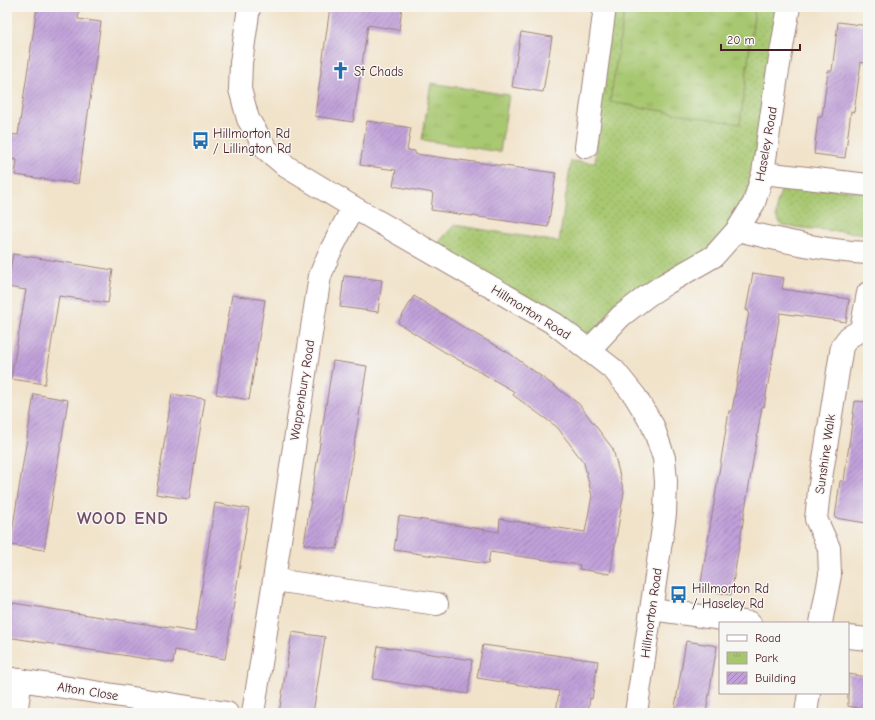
<svg xmlns="http://www.w3.org/2000/svg" width="875" height="720" viewBox="0 0 875 720" font-family="'Comic Neue',sans-serif">
	<style>
		.grass { fill: url(#grass-dots); stroke: #78734d }
		.park { fill: url(#park-tufts); stroke: #78734d }
		.building { fill: url(#building-hatch) }
		.lines { fill: none; stroke-linecap: round; stroke-linejoin: round }
		.minor-casing { stroke: #9e817a; stroke-width: 24 }
		.minor { stroke: #fff; stroke-width: 22 }
		.labels { text-anchor: middle; dominant-baseline: central; stroke-width: 3; stroke-linejoin: round; paint-order: stroke }
		.poi-label { font-size: 13px; fill: #4a1f2b; stroke: #f6f6f2; text-anchor: start }
		.street-label { font-size: 13px; fill: #4a1f2b; stroke: #f6f6f2 }
		.district-label { font-size: 17px; font-weight: bold; letter-spacing: 1px; fill: #734c68; stroke: #f6f6f2 }
	</style>
	<defs>
		<pattern id="grass-dots" width="8" height="8" patternUnits="userSpaceOnUse"><rect width="8" height="8" fill="#a7c76f"/><path d="M2 2h.1M6 6h.1" fill="none" stroke="#91aa60" stroke-width="1.8" stroke-linecap="round"/></pattern>
		<pattern id="park-tufts" width="24" height="20" patternUnits="userSpaceOnUse"><rect width="24" height="20" fill="#a7c76f"/><path d="M3 7l-1-3M5 7V3M7 7l1-3M15 17l-1-3M17 17v-4M19 17l1-3" fill="none" stroke="#91aa60"/></pattern>
		<pattern id="building-hatch" width="6" height="6" patternUnits="userSpaceOnUse"><rect width="6" height="6" fill="#c0a0d9"/><path d="M-1 1l2-2M0 6l6-6M5 7l2-2" fill="none" stroke="#9e82b0"/></pattern>
	</defs>
	<rect width="100%" height="100%" fill="#f6f6f2"/>
	<filter id="ink" filterUnits="userSpaceOnUse"><feTurbulence type="fractalNoise" baseFrequency=".025" numOctaves="2"/><feDisplacementMap in="SourceGraphic" scale="8" xChannelSelector="R" yChannelSelector="G"/><feConvolveMatrix kernelMatrix="1 2 1 2 8 2 1 2 1" color-interpolation-filters="sRGB"/></filter>
	<filter id="wash" filterUnits="userSpaceOnUse"><feTurbulence type="fractalNoise" baseFrequency=".012" numOctaves="4" result="noise"/><feDisplacementMap in="SourceGraphic" scale="16" xChannelSelector="R" yChannelSelector="G"/><feGaussianBlur stdDeviation="0.9" result="paint"/><feColorMatrix in="noise" values="0 0 0 0 0 0 0 0 0 0 0 0 0 0 0 0 0 1.4 0 .05"/><feComposite in="paint" operator="in"/></filter>
	<g filter="url(#wash)">
		<rect width="100%" height="100%" fill="#f1e3ca"/>
		<path class="grass" d="M610,7h173l-29,166 -10,29 -14,23 -22,24 -123,92 -152,-92 21,-24 105,17 12,-81 24,2 5,-64z
			M783,186l85,6v42l-86,-8 -6,-9 1,-15z"/>
		<path class="park" d="M625,7h130l-15,117 -130,-22z
			M431,83l78,12 -9,57 -78,-12z"/>
		<g id="blocks">
			<path class="building" d="M37,7h43l-2,12 23,3 -23,162 -63,-9 2,-15 -10,-2v-24l11,1z
				M330,7h72l-3,23 -31,-5 -15,97 -38,-6z
				M838,22l30,4v12l-3,25 -4,-1 -7,50 -3,-1 -6,47 -31,-4 4,-37h4l6,-46h4z
				M521,32l31,5 -9,55 -31,-5z
				M367,121l44,7 -4,22 8,1v3l141,19 -8,54 -117,-17 2,-17 -40,-7 3,-16 -36,-5z
				M13,254l100,16 -5,33 -49,-7 -14,88 -34,-5 15,-89 -19,-3z
				M753,273l31,5 -2,11 67,10 -3,23 -66,-9 -16,94 -2,-1 -31,189 -31,-6 29,-178h3l12,-70 5,-30 -3,-1z
				M344,276l38,4 -4,32 -38,-5z
				M232,295l33,5 -16,100 -33,-6z
				M414,296l49,31 46,26 70,51 34,45 11,43 -14,82 -31,-5 1,-4 -90,-13 -2,12 -94,-14 5,-34 100,16 1,-13 85,13 7,-36 -8,-33 -27,-36 -44,-32 2,-3 -72,-41 -45,-28z
				M333,361l34,5 -30,183 -33,-5z
				M34,394l34,6 -24,150 -34,-5z
				M172,394l33,5 -16,100 -33,-5z
				M855,401l13,1v106l-2,15 -31,-5 5,-37h4z
				M215,503l34,6 -24,150 -50,-9 -2,13 -166,-26v-35l188,30z
				M292,632l33,5 -12,76h-34z
				M686,641l31,5 -11,67h-32z
				M483,645l115,16 -6,38 -2,-1 -2,15h-32l3,-22 -82,-13z
				M378,646l94,14 -4,34 -95,-15z
				M848,674l20,3v33l-20,-4z"/>
		</g>
	</g>
	<g filter="url(#ink)">
		<use href="#blocks" fill-opacity="0" stroke="#9e817a" stroke-width="1"/>
		<g class="lines">
			<defs>
				<path id="minor" d="M249,7l-8,56 -1,26 8,30 19,31 20,17 66,40 202,117 59,46 21,26 18,30 11,32 2,24 -1,32 -29,199
					M586,147l19,-140
					M763,173l105,12
					M737,230c43,10 87,21 131,23
					M589,350l32,-34 26,-20 20,-13 47,-27 23,-26 17,-27 9,-30 14,-97 12,-69
					M275,580l162,24
					M652,609l98,14
					M821,623l9,-48 -1,-27 -13,-29 3,-28 23,-145 7,-9 12,-7 7,-37
					M848,637l20,2
					M7,678l220,35
					M16,713l5,-33
					M253,713c24,-145 44,-291 67,-437l9,-22 24,-47
					M806,713l3,-20"/>
			</defs>
			<use href="#minor" class="minor-casing"/>
			<use href="#minor" class="minor"/>
		</g>
	</g>
	<defs>
		<symbol id="church-bare" viewBox="-9 -9 18 18"><path d="M-1.2-6h2.4v3.5h3.3v2.4h-3.3V6h-2.4V-.1h-3.3v-2.4h3.3Z" fill="#1f6fb2" stroke="#f6f6f2" stroke-width="2.5" paint-order="stroke"/></symbol>
		<symbol id="bus-bare" viewBox="-9 -9 18 18"><path d="M-5-6H5V4H4V6H2V4H-2V6H-4V4H-5ZM-3.5-4V0h7V-4ZM-3.5 1.2v1.5H-2V1.2ZM2 1.2v1.5H3.5V1.2Z" fill="#1f6fb2" stroke="#f6f6f2" stroke-width="2.5" paint-order="stroke"/></symbol>
	</defs>
	<g fill-rule="evenodd">
		<use href="#church-bare" x="328" y="58" width="25" height="25"/>
		<use href="#bus-bare" x="188" y="128" width="25" height="25"/>
		<use href="#bus-bare" x="666" y="582" width="25" height="25"/>
	</g>
	<g class="labels">
		<g class="poi-label">
			<text x="354" y="71">St Chads</text>
			<text x="213" y="133">Hillmorton Rd<tspan x="213" dy="15">/ Lillington Rd</tspan></text>
			<text x="692" y="588">Hillmorton Rd<tspan x="692" dy="15">/ Haseley Rd</tspan></text>
		</g>
		<g class="street-label">
			<text transform="translate(766 144) rotate(-80)">Haseley Road</text>
			<text transform="translate(531 312) rotate(32)">Hillmorton Road</text>
			<text transform="translate(302 390) rotate(-81)">Wappenbury Road</text>
			<text transform="translate(825 454) rotate(-82)">Sunshine Walk</text>
			<text transform="translate(651 613) rotate(-82)">Hillmorton Road</text>
			<text transform="translate(88 691) rotate(9)">Alton Close</text>
		</g>
		<g class="district-label">
			<text x="123" y="518">WOOD END</text>
		</g>
	</g>
	<rect width="875" height="720" fill="none" stroke="#f6f6f2" stroke-width="24"/>
	<rect x="719" y="622" width="130" height="72" fill="#f6f6f2" stroke="#b1a0a2"/>
	<rect x="727" y="635" width="20" height="6" fill="#ffffff" stroke="#b1a0a2"/>
	<text x="755" y="642" font-size="12" fill="#4a1f2b">Road</text>
	<rect x="727" y="652" width="20" height="12" fill="url(#park-tufts)" stroke="#b1a0a2"/>
	<text x="755" y="662" font-size="12" fill="#4a1f2b">Park</text>
	<rect x="727" y="672" width="20" height="12" fill="url(#building-hatch)" stroke="#b1a0a2"/>
	<text x="755" y="682" font-size="12" fill="#4a1f2b">Building</text>
	<path d="M721 44v6h79v-6" fill="none" stroke="#4a1f2b" stroke-width="2"/>
	<text x="727" y="44" font-size="12" fill="#4a1f2b" stroke="#f6f6f2" stroke-width="3" paint-order="stroke">20 m</text>
</svg>
